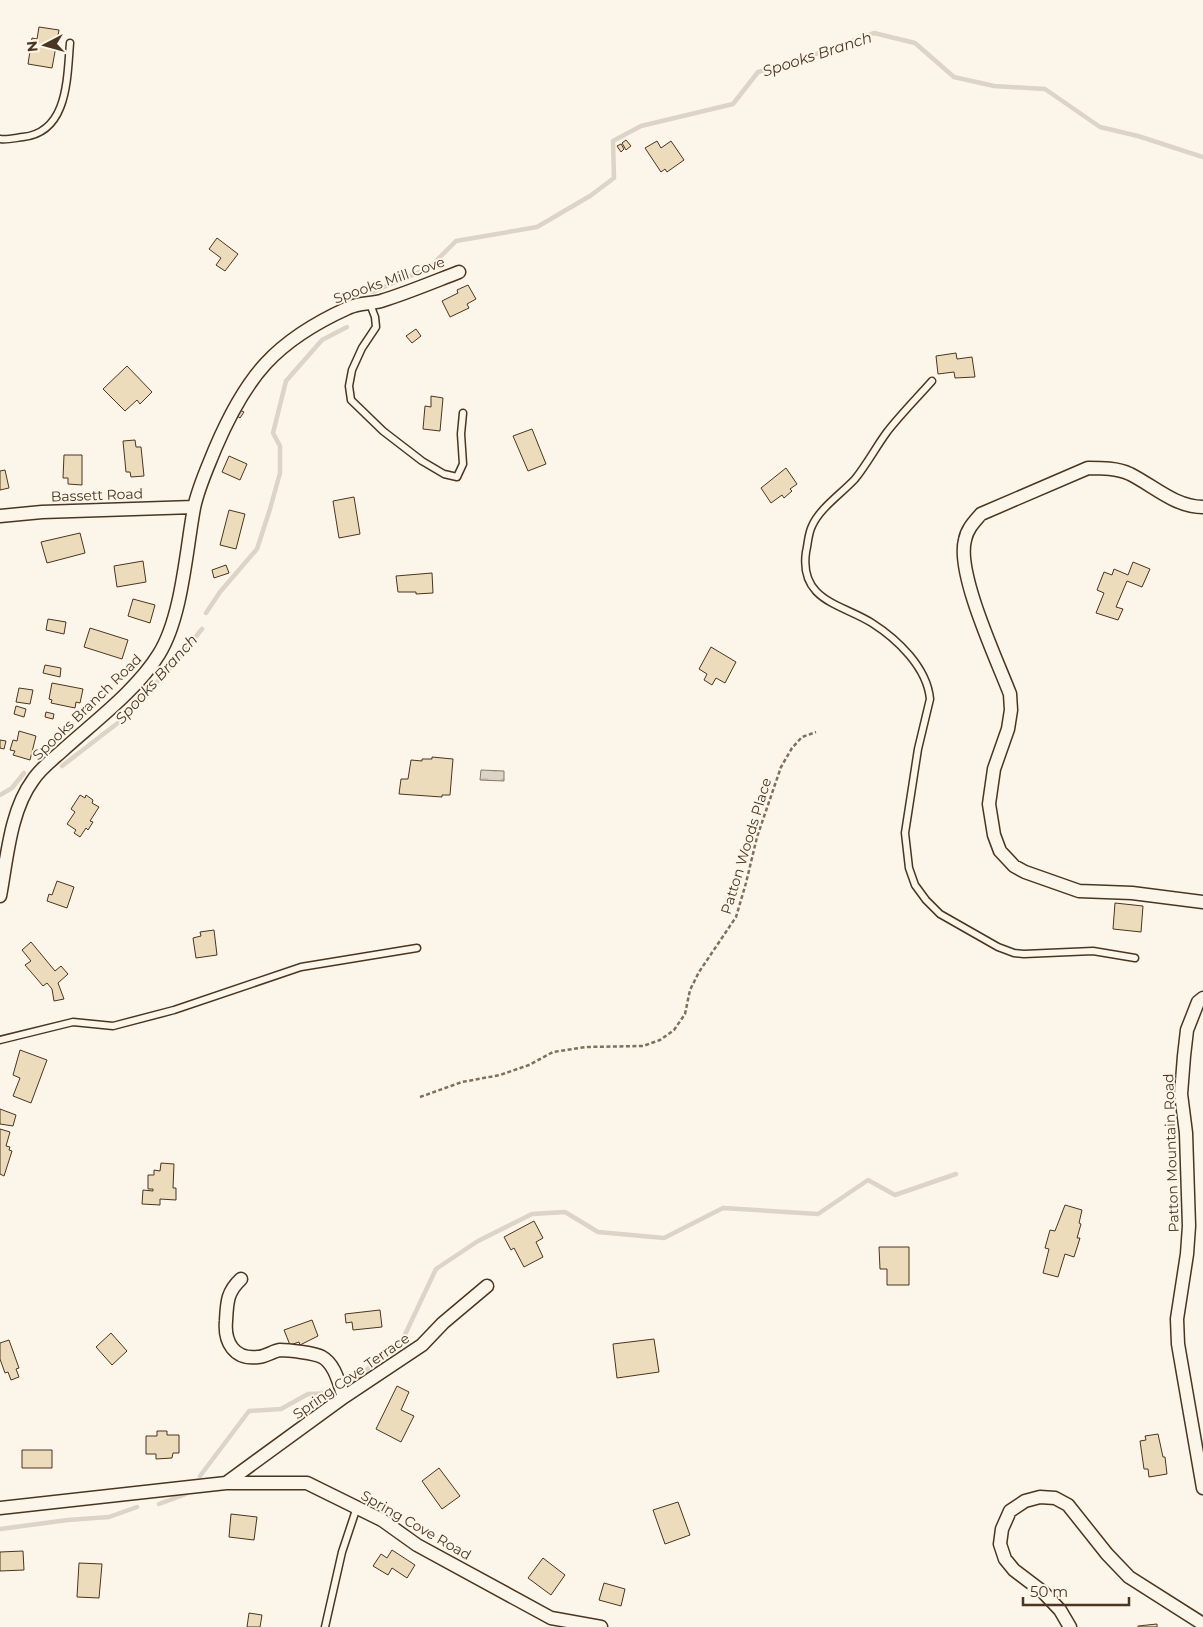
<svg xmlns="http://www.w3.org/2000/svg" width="1203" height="1627" viewBox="0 0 1203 1627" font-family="Montserrat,sans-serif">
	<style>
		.water { fill: url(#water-waves); stroke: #887966 }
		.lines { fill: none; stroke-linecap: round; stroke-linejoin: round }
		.stream { stroke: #dcd4c6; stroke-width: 4.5 }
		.building { fill: #ecdcbc; stroke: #4a3520 }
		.service-casing { stroke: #4a3520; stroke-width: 9 }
		.minor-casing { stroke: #4a3520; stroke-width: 15 }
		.path { stroke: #7f6f5c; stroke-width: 2.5; stroke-dasharray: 4 2.5; stroke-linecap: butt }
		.service { stroke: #fbf6e9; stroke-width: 6 }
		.minor { stroke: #fbf6e9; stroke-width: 12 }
		.labels { text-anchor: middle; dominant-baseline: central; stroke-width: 4; stroke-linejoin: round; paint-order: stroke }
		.street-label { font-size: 14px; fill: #4a3520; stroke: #fbf6e9 }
		.water-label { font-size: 15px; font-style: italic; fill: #4a3520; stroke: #fbf6e9 }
	</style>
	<defs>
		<pattern id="water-waves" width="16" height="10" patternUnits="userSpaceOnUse" patternTransform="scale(1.25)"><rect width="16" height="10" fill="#dcd4c6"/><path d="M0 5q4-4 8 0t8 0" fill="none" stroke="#beb7aa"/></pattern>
	</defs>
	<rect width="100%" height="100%" fill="#fbf6e9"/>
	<path class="water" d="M481,770l23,1v10l-24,-1z"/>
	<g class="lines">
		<path class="stream" d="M372,292l57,-24 27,-27 81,-14 53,-31 24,-18 -1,-37 28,-15 92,-22 25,-32 44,-13 72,-26 41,10 39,34 40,9 51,3 55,38 38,9 65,21
			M206,613l14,-21 37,-43 13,-40 10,-36v-27l-7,-13 13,-52 36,-41 25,-13
			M62,766l61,-47 50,-54 29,-36
			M0,795l12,-7 12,-15
			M348,1384l53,-41 35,-74 42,-28 54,-27 33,-2 33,20 66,6 59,-30 95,6 50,-34 27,15 61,-21
			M200,1476l49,-65 32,-2 27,-15 27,-1
			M159,1504l27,-10
			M0,1529l68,-9 41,-3 28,-10"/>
	</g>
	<path class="building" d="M39,27l20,3 -7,38 -24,-4 4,-26 5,1z
		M626,140l5,6 -5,4 -4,-7z
		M657,141l4,7 10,-7 13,19 -17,12 -2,-3 -4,3 -16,-24z
		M621,144l3,5 -3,3 -4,-6z
		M217,238l21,16 -13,17 -9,-6 5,-7 -12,-9z
		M468,285l8,14 -9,5 2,4 -19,9 -8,-16 16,-8 -1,-3z
		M416,329l5,7 -9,7 -6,-7z
		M956,353l1,6 15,-2 3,20 -20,1 -1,-6 -16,2 -2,-18z
		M127,366l25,26 -12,12 -3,-4 -12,11 -22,-22z
		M431,396l12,2 -3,33 -17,-2 2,-23 6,1z
		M240,410l4,2 -4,6 -3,-2z
		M532,429l14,35 -18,7 -15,-35z
		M135,440l1,7h5l3,29 -13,1 -1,-5h-4l-3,-31z
		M64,455h18v30l-14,-1v-6h-5z
		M229,456l18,8 -7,16 -18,-8z
		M786,468l11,16 -7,5 2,2 -8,7 -2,-3 -11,8 -10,-15z
		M5,470l4,18 -9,2v-19z
		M354,497l6,37 -21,4 -6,-37z
		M229,510l16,4 -9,35 -16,-4z
		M80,533l5,20 -38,10 -6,-21z
		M143,561l3,21 -29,5 -3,-21z
		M1133,562l17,7 -8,18 -15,-6 -11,26 7,2 -5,11 -22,-7 8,-20 -7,-3 7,-18 8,3 2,-6 14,6z
		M226,565l3,8 -15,5 -2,-8z
		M432,573l1,20 -17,1v-2h-18l-2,-16z
		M133,599l22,6 -5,18 -22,-7z
		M48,619l18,3 -2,12 -18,-4z
		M90,628l38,12 -6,19 -38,-12z
		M711,647l25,15 -11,21 -9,-5 -4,7 -8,-5 3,-6 -8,-5z
		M45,665l16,3 -1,9 -17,-4z
		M52,683l31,6 -3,14 -4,-1 -1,6 -24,-5 1,-3 -3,-1z
		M19,688l14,2 -3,14 -14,-2z
		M16,706l10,3 -2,8 -10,-3z
		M46,712l8,2 -1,5 -8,-2z
		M19,731l17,5 -6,24 -17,-5 2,-4 -5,-1 3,-10 4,1z
		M0,740l6,1 -2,8 -4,-1z
		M432,757l21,2 -3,36h-8v2l-43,-3 2,-15h7l3,-19 11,1v-2h10z
		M80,795l5,3 1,-3 7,5 -1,3 7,4 -9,14 3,1 -5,8 -2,-2 -6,9 -6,-4 2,-3 -9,-6 8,-12 -4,-3z
		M57,881l17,6 -7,21 -20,-7 2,-7 3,1z
		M1115,903l28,3 -2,26 -28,-3z
		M214,930l3,25 -21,3 -3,-20 8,-2 -1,-4z
		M31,942l24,29 6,-5 7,8 -10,9 6,16 -10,2 -2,-12 -5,-6 -4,3 -18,-21 6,-4 -9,-11z
		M20,1050l27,10 -16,43 -18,-7 7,-18 -7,-3z
		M0,1109l16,6 -3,11 -13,-2z
		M0,1129l10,3 -4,14 4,1 -1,3 3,1 -8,25 -4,-2z
		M161,1163l13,1 -1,24h3v12l-16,-1v6l-18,-1 1,-14 10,1v-2h-5v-14h6v-5l6,1z
		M1065,1205l17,5 -3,13 2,1 -4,14h3l-6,19 -9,-3 -7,23 -15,-4 6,-24 -4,-1 5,-18 5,1z
		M534,1221l9,17 -7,4 7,15 -19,10 -10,-19 -3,2 -7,-13z
		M879,1247h30v38h-22v-16h-7z
		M380,1310l2,17 -29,3 -1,-8 -6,1 -1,-9z
		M312,1320l6,16 -18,9 -1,-3 -9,3 -6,-15z
		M111,1333l16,18 -15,14 -16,-18z
		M654,1339l5,33 -42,6 -4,-34z
		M9,1340l10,28 -3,1 3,8 -8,3 -3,-8 -3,1 -5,-14v-16z
		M397,1386l12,6 -8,18 13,6 -13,26 -25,-13z
		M157,1431h10v4h12v18h-6l-1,5 -16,1v-5h-10v-18h11z
		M1158,1434l5,23h2l2,17 -18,3 -1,-8h-4l-4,-28 6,-1 -1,-4z
		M22,1450h30v18h-30z
		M439,1468l21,28 -18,13 -20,-28z
		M678,1502l12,33 -25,9 -12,-34z
		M231,1514l26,3 -3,23 -25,-3z
		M392,1550l23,15 -8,13 -15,-10 -4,7 -15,-9 8,-12 6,4z
		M23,1551l1,19 -24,1v-19z
		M543,1558l22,17 -14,20 -23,-17z
		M79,1563l23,1 -3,34 -22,-1z
		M604,1583l21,6 -4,17 -22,-6z
		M249,1613l13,2 -2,12h-13z
		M1157,1624v3h-19v-1z"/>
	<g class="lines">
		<defs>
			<path id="service" d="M0,139c7,1 15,-1 23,-2 45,-5 44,-58 47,-94
				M370,304l5,13 1,10 -14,21 -10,22 -3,16 2,14 32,31 39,30 22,13 13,3 6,-13 -2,-30 2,-21
				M932,381c-15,17 -31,33 -45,51 -11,15 -20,32 -32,47 -14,15 -35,29 -43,47 -4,8 -4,18 -6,26 -7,49 36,52 66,71 25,16 55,44 58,76l-12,50 -13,84 4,35 6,17 11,15 14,14 58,33 16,6 10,1 69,-3 42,7
				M0,1040l73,-18 40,4 61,-16 127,-43 116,-19
				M325,1627l17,-75 15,-45"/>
			<path id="minor" d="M1203,507c-28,0 -49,-21 -73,-33 -13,-6 -28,-6 -42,-6l-107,46c-7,8 -14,15 -16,26 -9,33 32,120 45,154l1,16 -3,19 -14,40 -5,35 5,31 6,16 14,15 11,6 54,19 53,2 71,9
				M0,516l42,-4 152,-5
				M0,896c7,-37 10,-85 33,-116 7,-11 19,-20 29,-29 32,-29 75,-61 97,-97 23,-37 27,-103 35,-146 4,-20 13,-39 21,-59 31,-73 60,-108 133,-141 10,-5 22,-4 33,-7 26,-8 52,-19 78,-29
				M1203,998l-5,4 -11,28 -3,26 -3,38 5,39 3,93 -2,28 -10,65 1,25 25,144
				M241,1279c-14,13 -14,23 -15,42 -2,21 8,39 32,36 7,0 15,-6 22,-7 8,0 35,3 42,7 13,7 17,27 22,40
				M226,1483l118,-86 78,-52 21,-22 44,-37
				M0,1508l226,-25h81l75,37 35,25 134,73 50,9
				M1070,1627l-10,-17 -17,-18 -29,-22 -9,-11 -5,-15 2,-15 8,-18 15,-10 15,-4 15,1 13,7 39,49 22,23 74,47"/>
		</defs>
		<use href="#service" class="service-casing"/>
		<use href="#minor" class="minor-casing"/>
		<path class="path" d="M420,1097l42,-15 38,-7 29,-10 24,-13 33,-5 57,-1 17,-6 14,-10 11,-16 5,-24 9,-18 37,-55 10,-34 11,-46 24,-70 11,-19 10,-11 14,-5"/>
		<use href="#service" class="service"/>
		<use href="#minor" class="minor"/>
	</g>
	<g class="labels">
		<g class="street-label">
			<text transform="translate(389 280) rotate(-19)">Spooks Mill Cove</text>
			<text transform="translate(97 495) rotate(-2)">Bassett Road</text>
			<text transform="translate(87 707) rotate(-44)">Spooks Branch Road</text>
			<text transform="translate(746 846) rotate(-73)">Patton Woods Place</text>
			<text transform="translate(1171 1153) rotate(-92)">Patton Mountain Road</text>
			<text transform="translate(351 1376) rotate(-35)">Spring Cove Terrace</text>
			<text transform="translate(416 1525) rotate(30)">Spring Cove Road</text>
		</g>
		<g class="water-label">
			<text transform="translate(817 54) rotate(-18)">Spooks Branch</text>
			<text transform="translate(156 679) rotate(-48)">Spooks Branch</text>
		</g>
	</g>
	<g transform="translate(45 45) rotate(264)" stroke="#fbf6e9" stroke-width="4" paint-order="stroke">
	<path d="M0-4L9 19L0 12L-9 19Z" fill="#4a3520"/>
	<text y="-8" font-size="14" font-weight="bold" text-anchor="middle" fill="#4a3520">N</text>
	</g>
	<path d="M1023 1597v8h106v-8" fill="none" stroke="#4a3520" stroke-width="2.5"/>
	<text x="1030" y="1597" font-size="15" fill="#4a3520" stroke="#fbf6e9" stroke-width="4" paint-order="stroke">50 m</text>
</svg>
